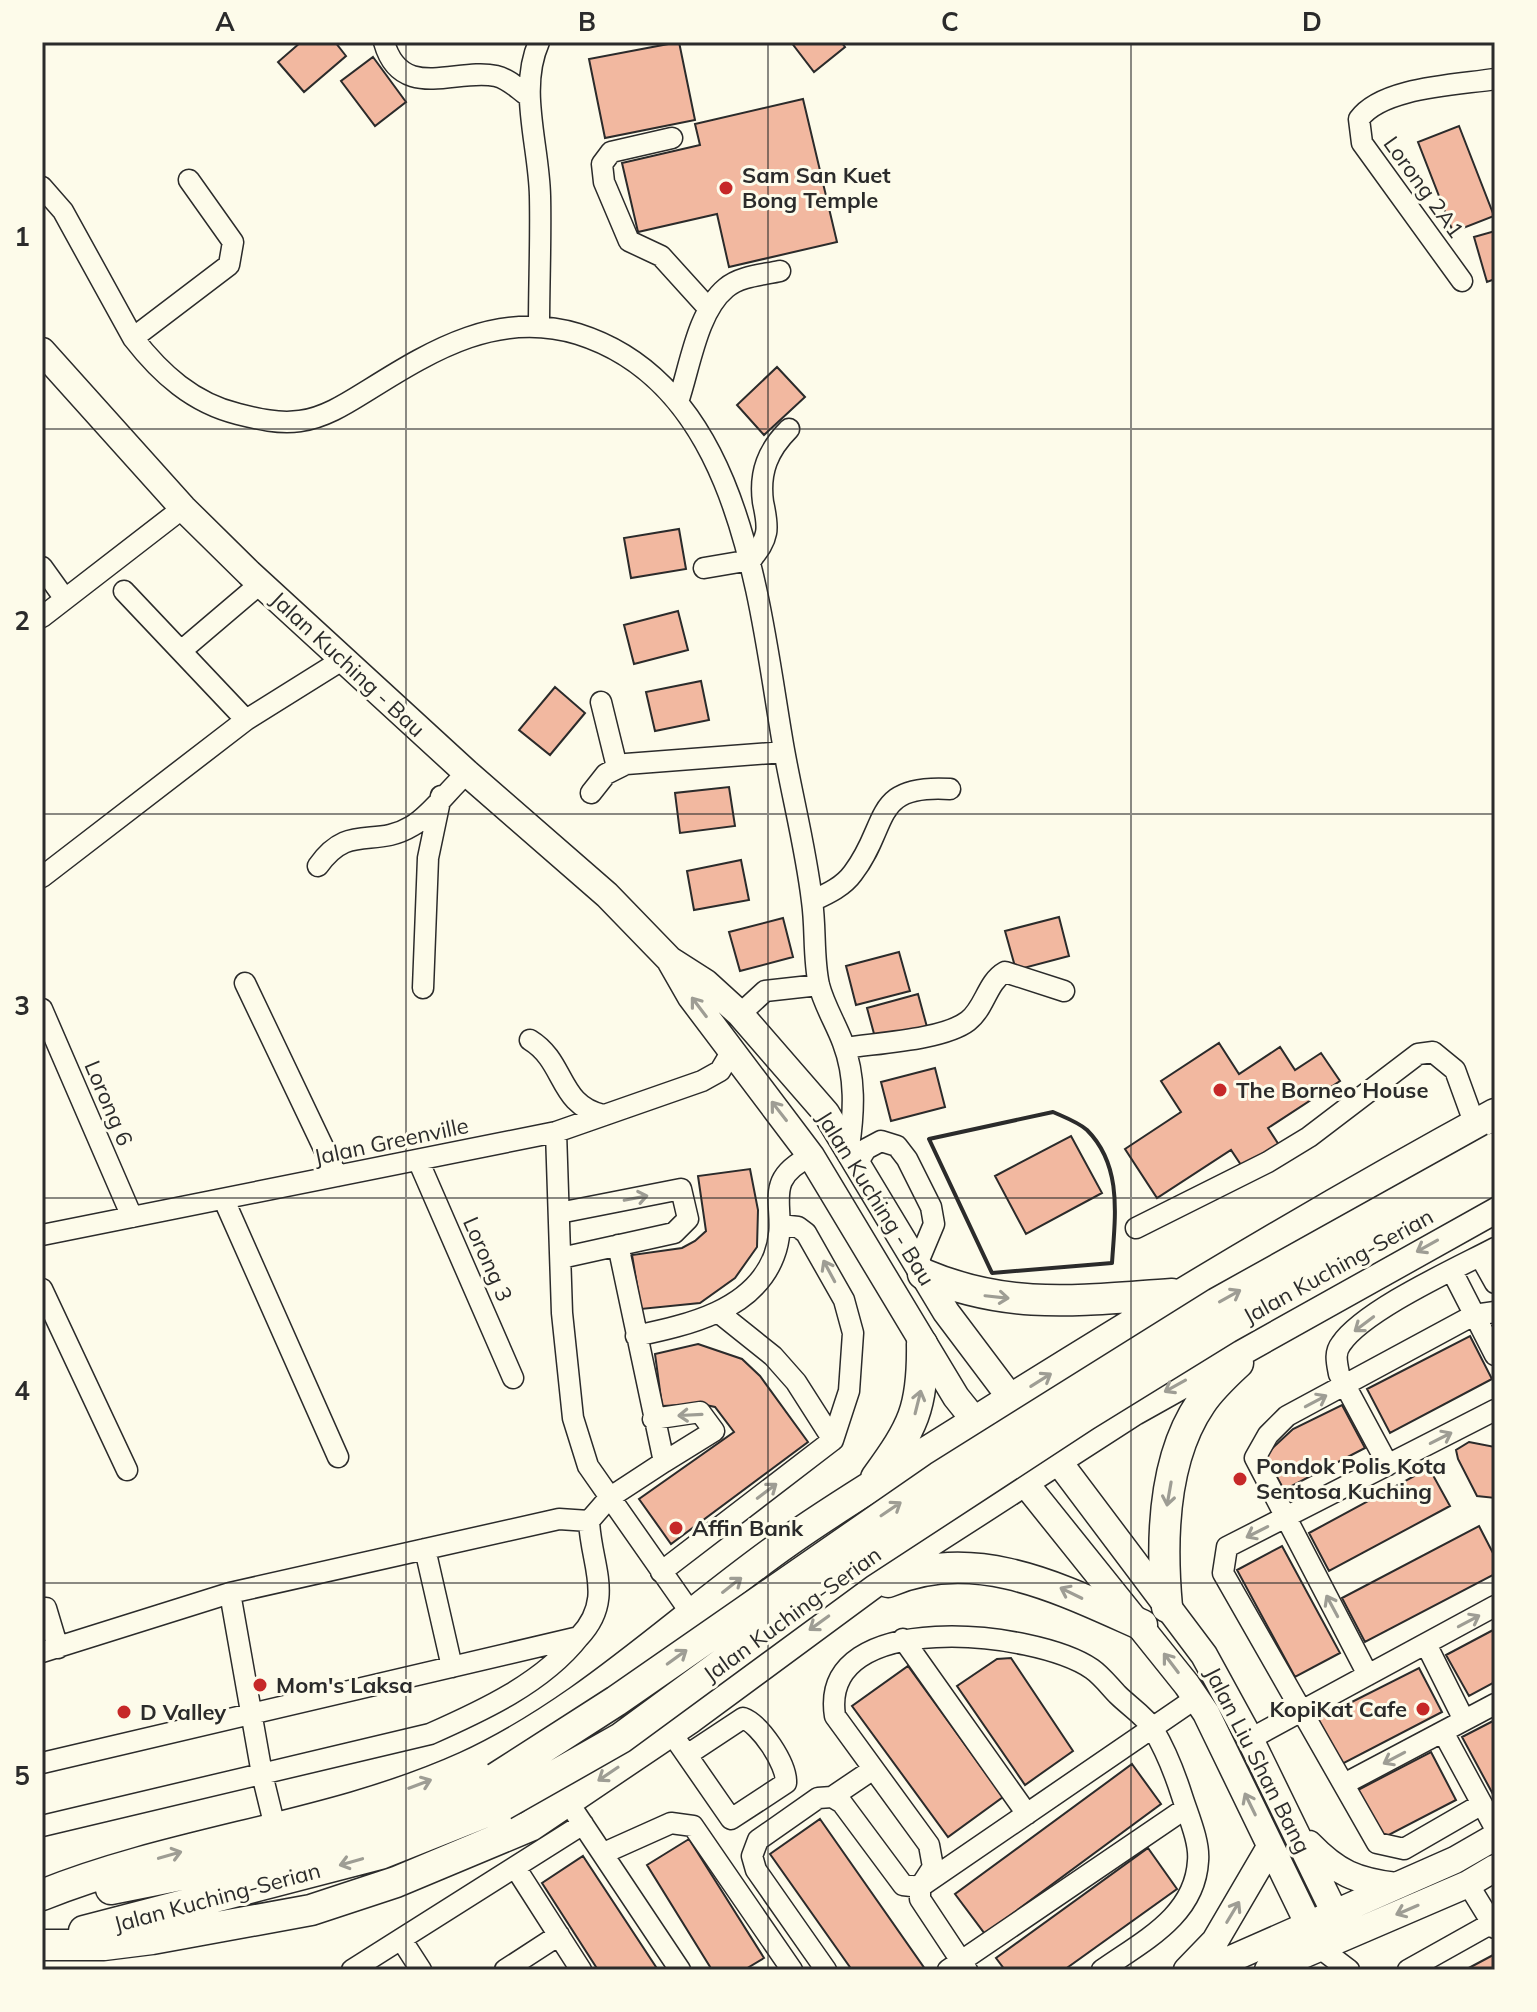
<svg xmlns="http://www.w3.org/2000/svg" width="1537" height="2012" viewBox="0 0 1537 2012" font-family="Mulish,sans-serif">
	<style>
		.building { fill: #f2b8a0; stroke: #2b2b2b; stroke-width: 2 }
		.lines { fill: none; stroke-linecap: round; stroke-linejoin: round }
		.minor-casing { stroke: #2b2b2b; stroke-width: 23 }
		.major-casing { stroke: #2b2b2b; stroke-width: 29 }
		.highway-casing { stroke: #2b2b2b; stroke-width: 33 }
		.minor { stroke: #fdfbea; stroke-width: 20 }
		.major { stroke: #fdfbea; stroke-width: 26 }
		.highway { stroke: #fdfbea; stroke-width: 30 }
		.highway-bridge-casing { stroke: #2b2b2b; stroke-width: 33; stroke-linecap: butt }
		.highway-bridge { stroke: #fdfbea; stroke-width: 30 }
		.wall { stroke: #2b2b2b; stroke-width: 4 }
		.oneway { stroke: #9e9d94 }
		.grid { fill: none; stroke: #2b2b2b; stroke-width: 2; stroke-opacity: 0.55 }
		.poi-dot { fill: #c62828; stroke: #fdfbea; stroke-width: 3 }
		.labels { text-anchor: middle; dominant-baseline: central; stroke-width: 6; stroke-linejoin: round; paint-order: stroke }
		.poi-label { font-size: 22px; font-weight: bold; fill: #2b2b2b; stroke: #fdfbea; text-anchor: start }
		.street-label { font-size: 22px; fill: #2b2b2b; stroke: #fdfbea }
		.neatline { fill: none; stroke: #2b2b2b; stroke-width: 3 }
		.grid-label { font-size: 26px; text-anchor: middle; font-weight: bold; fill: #2b2b2b }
	</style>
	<rect width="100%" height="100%" fill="#fdfbea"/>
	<path class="building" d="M301,42h34l11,14 -42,36 -26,-30z
		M679,42l16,78 -90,18 -16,-79z
		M791,42h50l4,5 -31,25z
		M373,57l33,45 -31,24 -34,-45z
		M803,99l34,143 -108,25 -12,-53 -79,18 -16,-69 78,-18 -5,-21z
		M1459,126l35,90 -41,16 -35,-90z
		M1495,231v48l-8,3 -13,-45z
		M777,367l28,30 -41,38 -27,-30z
		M679,529l7,40 -55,9 -7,-40z
		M678,611l10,39 -54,14 -10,-39z
		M701,681l8,39 -54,11 -9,-39z
		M555,687l30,26 -35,42 -31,-25z
		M729,787l6,39 -55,7 -5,-40z
		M741,860l8,40 -55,10 -7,-39z
		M1059,917l10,39 -53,14 -11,-39z
		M783,918l10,39 -53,14 -11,-39z
		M899,952l11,39 -54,14 -10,-39z
		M918,994l9,33 -51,14 -9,-33z
		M1219,1043l20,31 41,-27 15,23 26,-17 19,28 -72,47 11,17 -36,23 -12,-18 -74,48 -32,-49 56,-37 -20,-31z
		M935,1068l10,39 -54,14 -10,-39z
		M1071,1136l31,57 -76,41 -31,-58z
		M750,1169l8,41 -1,37 -22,31 -35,25 -59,6 -9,-54 50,-7 13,-7 11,-10 -8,-55z
		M1470,1336l22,43 -102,54 -23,-44z
		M698,1344l44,15 18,17 48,66 -137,102 -32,-45 95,-67 -19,-25 -14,-3 -39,2 -7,-52z
		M1342,1405l23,43 -81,42 -19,-35 28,-26z
		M1469,1442l26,5v51l-18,-2 -19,-37 -2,-9z
		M1429,1468l21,38 -121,65 -20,-38z
		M1479,1526l16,31v17l-130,68 -23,-44z
		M1282,1546l58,107 -45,24 -58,-107z
		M1495,1629v53l-26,14 -23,-41z
		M1011,1658l62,93 -48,34 -68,-99 40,-27z
		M908,1666l95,131 -55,40 -96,-131z
		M1419,1668l23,44 -100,52 -24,-45z
		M1495,1720v78l-33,-61z
		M1431,1752l25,48 -75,39 -25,-48z
		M1132,1764l29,40 -176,130 -30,-40z
		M820,1819l105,150 -1,1h-72l-82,-116z
		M689,1839l75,119 -20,12h-32l-65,-105z
		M1148,1848l29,41 -113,81h-59l-9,-12z
		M583,1856l75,114h-60l-56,-87z
		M1495,1954v16h-30z"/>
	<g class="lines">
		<defs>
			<path id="minor" d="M384,42c17,61 73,25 112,34 13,3 22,13 32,20
				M539,42c-21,47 0,103 1,154 1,43 -1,87 -1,131
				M672,138l-61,14 -9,12 2,18 25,59 32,15 48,53
				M42,187l21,24 70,127c28,36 60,65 105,76 20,5 41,10 62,7 25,-3 49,-19 70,-32 64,-40 129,-79 208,-55 166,52 181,274 206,416 9,50 22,100 28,151 4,27 1,57 7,84 5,20 17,39 24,58 13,34 11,69 6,104
				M1462,281l-100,-138 -3,-24c23,-32 98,-34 136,-40
				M133,338l96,-73 4,-23 -44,-62
				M678,402c12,-35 19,-90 48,-114 14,-12 36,-13 54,-17
				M42,567l23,32
				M704,568l47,-8c6,-8 13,-16 15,-27 2,-9 -1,-21 -3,-31 -4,-30 5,-52 26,-73
				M124,591l122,129
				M42,617l141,-109
				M181,651l80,-68
				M601,702l16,65
				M591,793l15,-19 20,-10 158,-12
				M318,866c31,-44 56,-17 94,-40 18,-10 38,-38 55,-53
				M42,877l204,-157 96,-60
				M812,901c15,-7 31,-14 41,-28 37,-48 17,-89 97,-84
				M245,983l92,193
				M423,988l5,-130 13,-62
				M42,1009l90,208
				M740,1014l25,-23 54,-6
				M530,1040c36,22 28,65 73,75
				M845,1048c31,-5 98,-8 123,-27 17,-13 19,-39 37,-49l59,19
				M556,1132l6,181 11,105 15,48 105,150
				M418,1160l95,218
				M858,1162l8,-13 15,-8 16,5 10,13 24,48 3,17 -13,31 -8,2
				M224,1200l114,257
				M559,1213l122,-24 7,30 -14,14 -113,25
				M1136,1228l132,-66 41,-25 109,-83 15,-2 22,18 20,55
				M42,1235l514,-103 146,-51 18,-10 12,-20
				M1480,1256l15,27
				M1452,1271l43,84
				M42,1289l85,181
				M718,1312l55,44 23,26 37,58
				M636,1336c51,-11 117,-25 138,-80 18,-47 -18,-73 37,-100
				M653,1419l47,-7 14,19 -50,31
				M1388,1465l-49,-91c-2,-11 -5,-21 2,-30 23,-34 116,-76 154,-96
				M425,1549l27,118
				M661,1572l172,-132 16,-49 4,-58 -9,-33 -38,-67 -8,-6 -18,-2
				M230,1593l32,181 13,53
				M42,1608h4l12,40
				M903,1639l124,175
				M1426,1644l38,76
				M42,1652l188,-59 329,-74 30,2 20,-23 55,-36 -46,-217
				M1368,1675l-113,-217 13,-23 19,-19 187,-101 21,-3
				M670,1731l61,88 55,-36c1,-19 -26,-59 -43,-65l-56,37
				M1443,1732l52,96
				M1250,1739l245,-133
				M42,1763l537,-126c36,-38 12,-71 10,-116
				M1344,1784l151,-80
				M832,1797l40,-27
				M1482,1804l-78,45 -27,-6 -154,-270 4,-26 268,-137
				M576,1814l104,156
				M42,1826l388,-92c52,-23 113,-51 149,-97
				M604,1853l67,-30 22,3 99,144
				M515,1867l66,103
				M1468,1884l27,44
				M401,1939l20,31
				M1320,1948l29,22
				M352,1970l231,-146
				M505,1970l54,-35
				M826,1970l-70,-100 -4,-14 6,-16 60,-42 14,-1 10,6 61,82 17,2 276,-189
				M948,1970l238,-162
				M967,1970l-47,-71v-12l13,-20 -4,-22 -94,-129c-17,-109 200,-86 257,-47 10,7 18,18 26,26 11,11 27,21 35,34 12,20 22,45 29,67 6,19 18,46 16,65 -3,55 -55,80 -96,109
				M1408,1970l84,-47"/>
			<path id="major" d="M42,351l141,157 66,65 218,200 140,122 63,65 36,23 34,31 86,99 120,199 258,343 46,84 96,197
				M671,962l20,35 120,159 145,241 231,288 19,28 114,235
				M1309,1844c28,29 47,37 87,42
				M1187,1970l28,-29 55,-94
				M1206,1970l249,-110 40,-23
				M1268,1970l200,-86 27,-16"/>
			<path id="highway" d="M923,1274c87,37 158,26 249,20
				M876,1478c37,-51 47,-69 46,-134
				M888,1582c87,-38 175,8 254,43
				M1167,1607c-6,-65 -5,-147 34,-204 10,-15 24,-28 37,-40
				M111,1889c135,-26 259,-54 385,-111
				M42,1895c137,-55 289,-67 424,-128 120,-55 214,-150 321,-225 59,-42 122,-78 183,-117 174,-110 345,-213 525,-311
				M84,1931l296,-77 123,-49
				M42,1945h62l48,-6 159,-29 85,-28 134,-56 160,-108 236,-174 208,-134 361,-202"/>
		</defs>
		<use href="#minor" class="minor-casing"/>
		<use href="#major" class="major-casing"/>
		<use href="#highway" class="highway-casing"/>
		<use href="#minor" class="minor"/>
		<use href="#major" class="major"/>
		<use href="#highway" class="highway"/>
		<defs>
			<path id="highway-bridge" d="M496,1778l120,-77 323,-224 278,-174 278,-155
				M503,1805l118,-67 237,-174 228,-149 141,-87 268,-150"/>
		</defs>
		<use href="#highway-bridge" class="highway-bridge-casing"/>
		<use href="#highway-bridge" class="highway-bridge"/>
		<path class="wall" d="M1053,1112c11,5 25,10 34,18 36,36 28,87 25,133l-120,10 -63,-134z"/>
	</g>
	<defs><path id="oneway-shaft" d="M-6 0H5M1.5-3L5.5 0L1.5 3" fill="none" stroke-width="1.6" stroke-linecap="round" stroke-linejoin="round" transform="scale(2)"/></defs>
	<g class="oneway">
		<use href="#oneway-shaft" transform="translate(699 1007) rotate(-127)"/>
		<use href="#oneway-shaft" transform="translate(779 1111) rotate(-128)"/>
		<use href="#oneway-shaft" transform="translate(636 1198) rotate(-11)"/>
		<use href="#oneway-shaft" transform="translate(1427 1246) rotate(151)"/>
		<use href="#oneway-shaft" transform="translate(829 1271) rotate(-118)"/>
		<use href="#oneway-shaft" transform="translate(1230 1296) rotate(-29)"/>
		<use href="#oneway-shaft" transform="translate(997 1297) rotate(6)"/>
		<use href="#oneway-shaft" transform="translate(1364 1324) rotate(143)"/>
		<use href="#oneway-shaft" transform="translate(1041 1380) rotate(-32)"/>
		<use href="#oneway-shaft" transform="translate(1175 1386) rotate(151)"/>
		<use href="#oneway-shaft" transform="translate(1316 1401) rotate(-28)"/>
		<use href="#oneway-shaft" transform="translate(918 1402) rotate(-76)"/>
		<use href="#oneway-shaft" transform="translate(690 1415) rotate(177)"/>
		<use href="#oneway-shaft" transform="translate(1441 1438) rotate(-27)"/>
		<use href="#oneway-shaft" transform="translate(767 1491) rotate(-37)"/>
		<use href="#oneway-shaft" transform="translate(1169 1494) rotate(100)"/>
		<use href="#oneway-shaft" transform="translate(891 1509) rotate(-34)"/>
		<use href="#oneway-shaft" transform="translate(1257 1532) rotate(153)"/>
		<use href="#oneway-shaft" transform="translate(732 1585) rotate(-38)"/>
		<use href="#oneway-shaft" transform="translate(1071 1593) rotate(-154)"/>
		<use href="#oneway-shaft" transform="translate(1332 1606) rotate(-118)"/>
		<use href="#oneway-shaft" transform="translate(1469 1621) rotate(-28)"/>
		<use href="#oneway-shaft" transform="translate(819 1623) rotate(144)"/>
		<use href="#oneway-shaft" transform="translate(677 1657) rotate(-36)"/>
		<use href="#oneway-shaft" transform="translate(1171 1663) rotate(-127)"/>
		<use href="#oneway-shaft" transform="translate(1394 1758) rotate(152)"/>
		<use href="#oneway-shaft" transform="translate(608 1774) rotate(146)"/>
		<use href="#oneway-shaft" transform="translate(420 1784) rotate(-21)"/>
		<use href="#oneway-shaft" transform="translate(1250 1804) rotate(-116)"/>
		<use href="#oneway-shaft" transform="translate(170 1855) rotate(-16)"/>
		<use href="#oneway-shaft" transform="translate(351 1862) rotate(164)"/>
		<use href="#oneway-shaft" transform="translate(1407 1910) rotate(157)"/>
		<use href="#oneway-shaft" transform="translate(1233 1912) rotate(-59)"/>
	</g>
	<path class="grid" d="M406,42v1928M768,42v1928M1131,42v1928M42,429h1453M42,814h1453M42,1198h1453M42,1583h1453"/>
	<g class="poi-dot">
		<circle cx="726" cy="188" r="8"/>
		<circle cx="1220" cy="1090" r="8"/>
		<circle cx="1240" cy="1479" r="8"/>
		<circle cx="676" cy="1528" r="8"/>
		<circle cx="260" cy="1685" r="8"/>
		<circle cx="1423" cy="1709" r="8"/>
		<circle cx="124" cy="1712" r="8"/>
	</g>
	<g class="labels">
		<g class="poi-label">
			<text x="742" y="175">Sam San Kuet<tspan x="742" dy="25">Bong Temple</tspan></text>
			<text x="1236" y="1090">The Borneo House</text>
			<text x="1256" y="1466">Pondok Polis Kota<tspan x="1256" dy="25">Sentosa Kuching</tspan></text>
			<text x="692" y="1528">Affin Bank</text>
			<text x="276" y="1685">Mom's Laksa</text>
			<text x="1407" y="1709" text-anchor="end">KopiKat Cafe</text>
			<text x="140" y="1712">D Valley</text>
		</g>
		<g class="street-label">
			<text transform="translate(1424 187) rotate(54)">Lorong 2A1</text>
			<text transform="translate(348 664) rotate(43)">Jalan Kuching - Bau</text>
			<text transform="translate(109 1103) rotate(67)">Lorong 6</text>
			<text transform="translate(391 1141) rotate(-12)">Jalan Greenville</text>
			<text transform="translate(876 1198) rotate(58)">Jalan Kuching - Bau</text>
			<text transform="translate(488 1259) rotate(66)">Lorong 3</text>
			<text transform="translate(1338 1266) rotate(-29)">Jalan Kuching-Serian</text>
			<text transform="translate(792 1614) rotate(-36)">Jalan Kuching-Serian</text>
			<text transform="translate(1258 1760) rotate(63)">Jalan Liu Shan Bang</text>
			<text transform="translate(217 1897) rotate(-15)">Jalan Kuching-Serian</text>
		</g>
	</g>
	<rect width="1537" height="2012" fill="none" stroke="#fdfbea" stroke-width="88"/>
	<rect x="44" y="44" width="1449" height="1924" class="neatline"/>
	<g class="grid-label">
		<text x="225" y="31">A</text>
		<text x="587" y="31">B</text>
		<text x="950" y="31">C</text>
		<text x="1312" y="31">D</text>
		<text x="22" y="246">1</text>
		<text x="22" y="630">2</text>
		<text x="22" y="1015">3</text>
		<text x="22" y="1400">4</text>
		<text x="22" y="1785">5</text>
	</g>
</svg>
